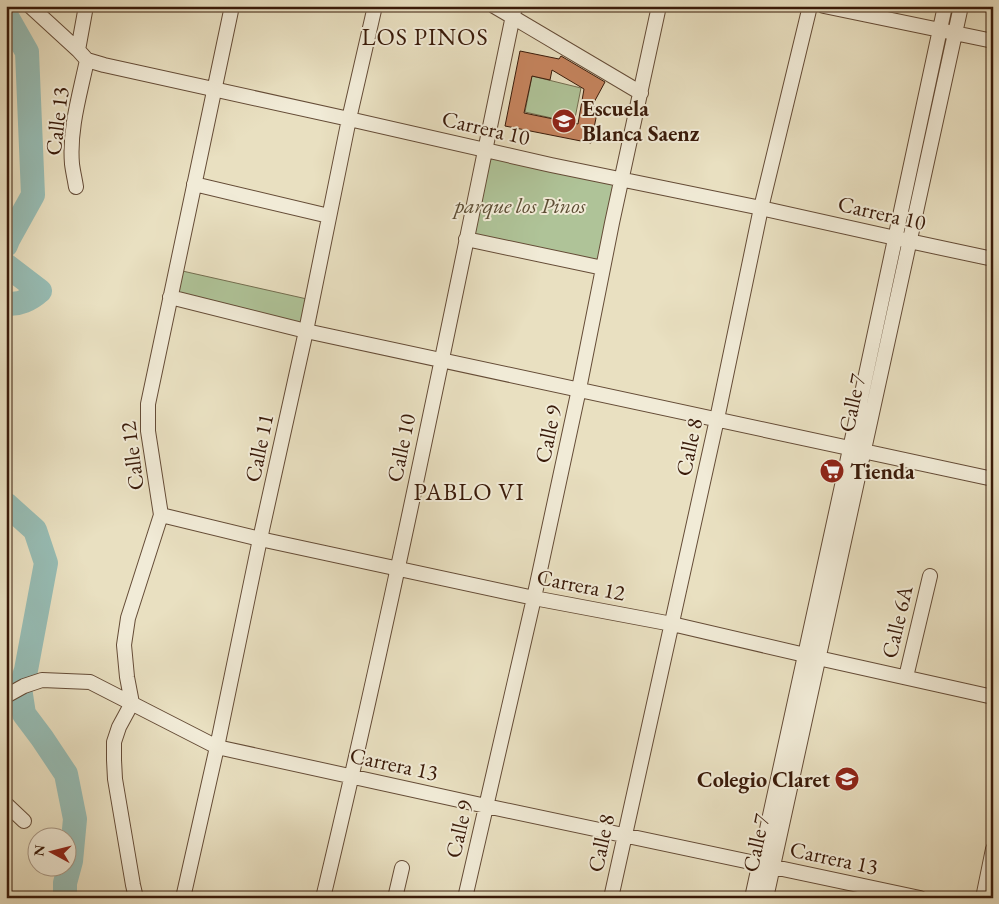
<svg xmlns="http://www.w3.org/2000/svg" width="999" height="904" viewBox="0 0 999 904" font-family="'EB Garamond',serif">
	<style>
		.green { fill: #afc398; stroke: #746e50 }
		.forest { fill: url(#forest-firs); stroke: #746e50 }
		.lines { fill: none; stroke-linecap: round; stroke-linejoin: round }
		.river { stroke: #97bdb5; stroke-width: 24 }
		.building { fill: #c6845e; stroke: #391a09; fill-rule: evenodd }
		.street-casing { stroke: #654c37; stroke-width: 16 }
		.street { stroke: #f1ebd7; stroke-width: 14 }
		.labels { text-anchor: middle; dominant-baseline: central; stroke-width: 4; stroke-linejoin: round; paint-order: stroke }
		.poi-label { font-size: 22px; font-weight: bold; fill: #391a09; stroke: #f1ebd7; text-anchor: start }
		.street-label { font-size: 22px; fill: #391a09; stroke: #f1ebd7 }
		.park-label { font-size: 22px; font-style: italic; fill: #5c4d34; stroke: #f1ebd7 }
		.neighbourhood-label { font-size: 24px; letter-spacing: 1px; fill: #391a09; stroke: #f1ebd7 }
	</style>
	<defs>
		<pattern id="forest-firs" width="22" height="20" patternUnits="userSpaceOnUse" patternTransform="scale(1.25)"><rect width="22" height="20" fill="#afc398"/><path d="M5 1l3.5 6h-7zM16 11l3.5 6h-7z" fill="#97a782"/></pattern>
	</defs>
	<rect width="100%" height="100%" fill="#e9e0c1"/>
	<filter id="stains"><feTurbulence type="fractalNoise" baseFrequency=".004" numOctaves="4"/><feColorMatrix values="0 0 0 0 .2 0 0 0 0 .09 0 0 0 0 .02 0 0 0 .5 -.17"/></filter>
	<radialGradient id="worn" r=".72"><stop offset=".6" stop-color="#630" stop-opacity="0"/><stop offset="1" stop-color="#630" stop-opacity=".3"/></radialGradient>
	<path class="green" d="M532,76l49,12 -7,35 -49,-11z
		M487,156l128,29 -16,79 -129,-27z
		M178,270l129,29 -5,25 -128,-30z"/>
	<path class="forest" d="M942,39l8,2 -42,191 -6,-2z"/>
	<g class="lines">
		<path class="river" d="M6,15l21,37 6,143 -25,45 -2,5
			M6,265l34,26c-9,8 -22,15 -34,12
			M6,504l29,26 11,33 -20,107 -6,18 4,26 18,24 24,36 9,45 -4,42 -6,22v15"/>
	</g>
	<path class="building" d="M520,51l39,8 2,-3 44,26 -13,24 6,2 -7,35 -86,-17zM552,70l32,19 -6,35 -54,-11 8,-37 18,4z"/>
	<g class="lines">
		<defs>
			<path id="street" d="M30,6l48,44 9,10
				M494,6l147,87
				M824,6l169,35
				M78,50l8,-44
				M87,60l17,5 245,54 202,46 210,43 148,33 84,18
				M194,184l135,32
				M76,187c-1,-7 -3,-15 -4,-23 -3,-35 8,-70 15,-104
				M466,239l137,29
				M170,297l136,34 687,148
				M161,515l99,24 274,59 138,26 146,34 175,39
				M906,677l24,-101
				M6,696l18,-10 18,-6 48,2 127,65 269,59 434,92
				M6,804l18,17
				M136,898l-3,-13 -18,-106 -1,-19v-18l5,-15 13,-24 -5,-26 -3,-32 4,-27 33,-103 -13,-84v-27l84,-398
				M183,898l34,-151 43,-208 46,-208 43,-212 26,-113
				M323,898c71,-296 130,-594 192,-892
				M395,898l7,-30
				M465,898l69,-300 45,-209 33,-166 47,-217
				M611,898l106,-479 44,-211 49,-202
				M752,898l98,-449 95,-443
				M766,898l195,-892
				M983,898l10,-49"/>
		</defs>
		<use href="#street" class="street-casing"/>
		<use href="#street" class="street"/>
	</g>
	<defs>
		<symbol id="school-disc" viewBox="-11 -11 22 22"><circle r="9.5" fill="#8f2418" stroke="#f1ebd7"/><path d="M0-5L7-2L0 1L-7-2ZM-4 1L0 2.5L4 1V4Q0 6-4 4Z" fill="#fff"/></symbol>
		<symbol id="supermarket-disc" viewBox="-11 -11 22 22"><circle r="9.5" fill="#8f2418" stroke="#f1ebd7"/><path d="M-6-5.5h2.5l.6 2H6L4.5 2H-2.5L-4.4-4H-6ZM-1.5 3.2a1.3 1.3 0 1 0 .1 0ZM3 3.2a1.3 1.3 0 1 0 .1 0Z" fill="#fff"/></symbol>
	</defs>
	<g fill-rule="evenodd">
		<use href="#school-disc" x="550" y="107" width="28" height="28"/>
		<use href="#supermarket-disc" x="818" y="457" width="28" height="28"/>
		<use href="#school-disc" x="833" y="765" width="28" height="28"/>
	</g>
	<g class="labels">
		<g class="poi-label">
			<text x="582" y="108">Escuela<tspan x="582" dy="25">Blanca Saenz</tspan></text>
			<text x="850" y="471">Tienda</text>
			<text x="830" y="779" text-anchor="end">Colegio Claret</text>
		</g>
		<g class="street-label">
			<text transform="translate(57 121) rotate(-83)">Calle 13</text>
			<text transform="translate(486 128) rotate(13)">Carrera 10</text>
			<text transform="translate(882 213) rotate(13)">Carrera 10</text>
			<text transform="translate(852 403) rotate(-78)">Calle 7</text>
			<text transform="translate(548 434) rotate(-78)">Calle 9</text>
			<text transform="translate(689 447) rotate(-78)">Calle 8</text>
			<text transform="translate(259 448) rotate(-78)">Calle 11</text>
			<text transform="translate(401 448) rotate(-78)">Calle 10</text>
			<text transform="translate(132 456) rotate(-97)">Calle 12</text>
			<text transform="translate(581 585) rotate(11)">Carrera 12</text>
			<text transform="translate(897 622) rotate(-77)">Calle 6A</text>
			<text transform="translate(394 764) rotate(12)">Carrera 13</text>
			<text transform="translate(459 829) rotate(-77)">Calle 9</text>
			<text transform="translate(601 843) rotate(-78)">Calle 8</text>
			<text transform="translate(756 843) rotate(-78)">Calle 7</text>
			<text transform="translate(834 858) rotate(12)">Carrera 13</text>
		</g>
		<g class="park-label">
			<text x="520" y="205">parque los Pinos</text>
		</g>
		<g class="neighbourhood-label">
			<text x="425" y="36">LOS PINOS</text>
			<text x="469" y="491">PABLO VI</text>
		</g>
	</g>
	<rect width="999" height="904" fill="none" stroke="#e9e0c1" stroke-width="25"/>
	<rect x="8" y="8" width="984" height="889" fill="none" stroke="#391a09" stroke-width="2.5"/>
	<rect x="12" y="12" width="974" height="879" fill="none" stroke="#391a09"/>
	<g transform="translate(52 852) rotate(277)"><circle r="24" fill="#f1ebd7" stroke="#a79785"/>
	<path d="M0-4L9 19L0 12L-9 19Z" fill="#8f2418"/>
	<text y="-8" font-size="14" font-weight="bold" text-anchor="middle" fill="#391a09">N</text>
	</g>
	<rect width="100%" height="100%" filter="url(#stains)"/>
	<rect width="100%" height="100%" fill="url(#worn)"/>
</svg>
